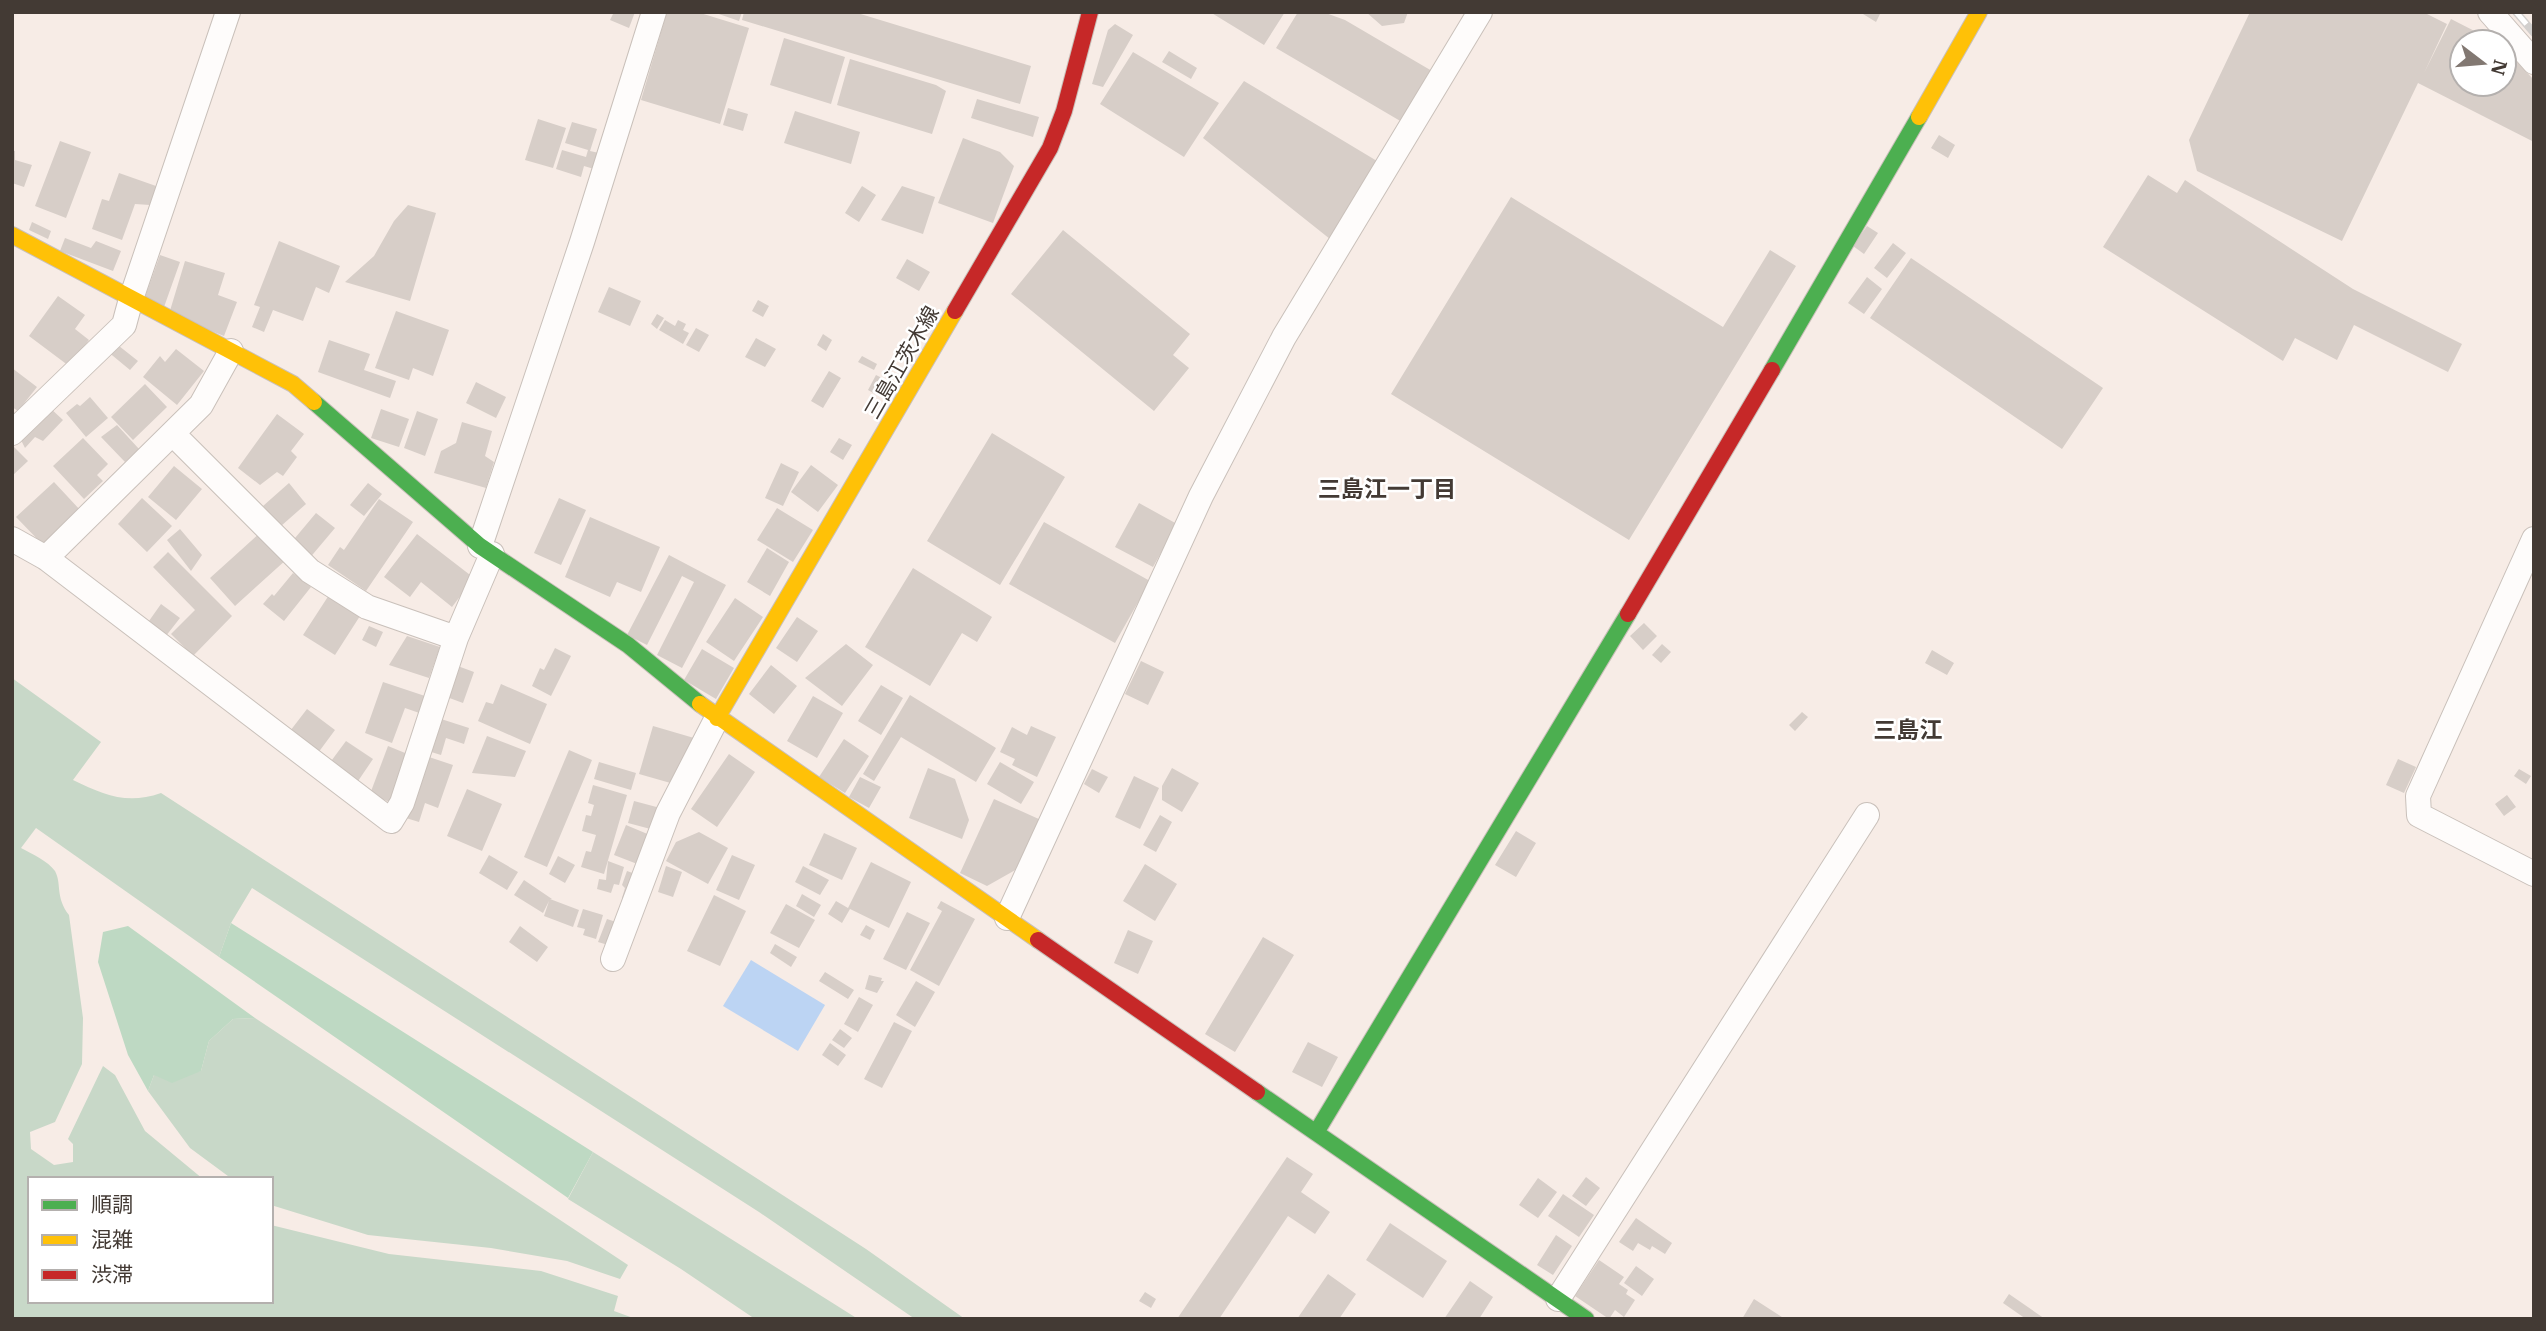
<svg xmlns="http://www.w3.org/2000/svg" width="2546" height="1331" viewBox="0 0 2546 1331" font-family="'IBM Plex Serif','Noto Sans JP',serif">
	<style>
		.green { fill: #c8d8c8 }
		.forest { fill: #bed9c3 }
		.water { fill: #bcd4f3 }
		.building { fill: #d7cec8 }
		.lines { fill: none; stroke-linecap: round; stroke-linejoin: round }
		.street-casing { stroke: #c9c0ba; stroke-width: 26 }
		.fast-casing { stroke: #c9c0ba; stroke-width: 18 }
		.slow-casing { stroke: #c9c0ba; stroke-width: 18 }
		.jam-casing { stroke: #c9c0ba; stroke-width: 18 }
		.street { stroke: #fefcfb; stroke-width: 24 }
		.fast { stroke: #4caf50; stroke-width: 16 }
		.slow { stroke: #ffc107; stroke-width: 16 }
		.jam { stroke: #c62828; stroke-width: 16 }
		.rail-casing { stroke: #d2cfcd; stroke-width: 8 }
		.rail { stroke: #fff; stroke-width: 5; stroke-dasharray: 16; stroke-linecap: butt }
		.labels { text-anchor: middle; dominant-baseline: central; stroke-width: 5; stroke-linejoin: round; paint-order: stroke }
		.street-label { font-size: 21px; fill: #433a34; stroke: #fff }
		.neighbourhood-label { font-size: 23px; font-weight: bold; fill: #433a34; stroke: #fff }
	</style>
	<rect width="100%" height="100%" fill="#f7ece6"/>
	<path class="green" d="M12,678l89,64 -28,38c31,15 54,25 88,13l705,456 99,70h-50l-156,-107 -507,-324 -21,35 -12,34 -183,-129 -15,20c11,6 27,13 34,23 7,13 0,26 14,44l14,103 -1,46 -27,58 -25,10 1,17 23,16 19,-3v-18l-5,-5 35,-73 12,9 30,56 58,48h-173v122h241v-76l118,29 152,17 77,25 -4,15 22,8 -624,-2z
		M255,1018l373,247 -8,14 -53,-18 -76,-13 -123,-13 -97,-30v-26h-39l-42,-31 -42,-57 6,-16 47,-4 8,-30 24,-22z
		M593,1152l265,167h-103l-74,-50 -113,-70z"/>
	<path class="forest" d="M231,923l362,229 -25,46 -349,-241z
		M128,926l127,92 -22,1 -24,22 -8,30 -29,12 -18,-8 -6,16 -20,-36 -30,-93 5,-30z"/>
	<path class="water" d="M751,960l74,45 -27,46 -75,-45z"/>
	<path class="building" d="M614,12h21l-6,16 -19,-8z
		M667,12h30l52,16 -29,96 -79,-24z
		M713,12h29l-3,9z
		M744,12h110l177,54 -11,38 -278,-84z
		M1210,12h75l-21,33z
		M1298,12h25l22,8 87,51 -30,51 -126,-74z
		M1366,12h42l-4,11 -22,3z
		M1864,12h17l-5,10 -13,-8z
		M2250,12h173l24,12 -23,49 27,-54 45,23h-34v42h42v-36l30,32v62l-116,-59 -76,158 -145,-70 -8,-31z
		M1115,24l18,11 -30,52 -11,-3 16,-54z
		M784,38l61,19 -14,47 -61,-19z
		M1169,51l28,17 -6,11 -29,-17z
		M1133,52l86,51 -35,54 -84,-53z
		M850,59l86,26 10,6 -14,43 -95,-29z
		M1244,81l133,80 -47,78 -127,-101z
		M977,99l62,18 -6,20 -62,-19z
		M728,108l20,6 -5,17 -20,-6z
		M795,111l65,21 -9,32 -67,-21z
		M538,119l28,9 -13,40 -28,-8z
		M572,122l25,7 -7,22 9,2 -5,16 -10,-3 -3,11 -25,-8 6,-19 24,7 2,-7 -23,-7z
		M1939,135l16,10 -7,13 -17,-10z
		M963,138l37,14 14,14 -21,57 -55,-20z
		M60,141l31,11 -25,66 -31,-12z
		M12,150l3,1v9l17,5 -8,22 -12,-4z
		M119,173l37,13 -6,19 -15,-1 -13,36 -30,-11 10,-30 7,2z
		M2148,175l29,18 8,-13 168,109 109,55 -14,28 -94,-47 -17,35 -42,-22 -12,23 -180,-114z
		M862,186l14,9 -17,27 -14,-9z
		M902,186l33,11 -12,37 -42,-14z
		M1511,197l212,130 47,-77 26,16 -167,274 -238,-146z
		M408,205l28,8 -26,88 -65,-19 29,-26 20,-35z
		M32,222l19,9 -3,8 -19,-9z
		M1867,226l11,7 -14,21 -11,-8z
		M1063,230l127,104 -17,21 16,13 -35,43 -143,-117z
		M65,238l26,10 5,-7 25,10 -8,20 -53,-20z
		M279,241l61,25 -11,27 -13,-6 -13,34 -30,-11 -9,22 -12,-5 8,-20 -6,-2z
		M1893,243l13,10 -19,25 -13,-10z
		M160,255l20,7 -16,45 -20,-7z
		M1911,258l192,130 -41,61 -192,-131z
		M907,259l23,13 -11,19 -23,-13z
		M185,261l40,12 -7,22 19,7 -13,34 -55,-22z
		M1867,277l15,12 -18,25 -16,-11z
		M609,287l32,14 -11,25 -32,-14z
		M58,296l27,19 -10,14 14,11 -20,26 -40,-30z
		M758,300l11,6 -6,11 -11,-6z
		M396,311l53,19 -16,46 -20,-8 -4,12 -34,-12z
		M657,314l7,4 -7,11 -6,-5z
		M665,320l10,6 3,-6 8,4 -3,6 6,3 -6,11 -24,-14z
		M696,328l13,7 -10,17 -13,-7z
		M823,334l9,6 -6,11 -9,-6z
		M756,338l20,11 -11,18 -20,-10z
		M329,340l41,14 -6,16 32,11 -6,17 -72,-26z
		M114,342l24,19 -8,9 -23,-19z
		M176,349l28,22 -27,34 -34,-28 17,-21 5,6z
		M862,356l15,8 -3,6 -16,-8z
		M12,368l25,19 -19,24 -6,-4z
		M829,371l12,7 -18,30 -12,-7z
		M876,375l8,4 -2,3 5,3 -5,8 -5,-3 -2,4 -7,-4z
		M476,382l30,15 -10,21 -30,-15z
		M145,384l22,23 -34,33 -22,-23z
		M90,397l18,21 -22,19 -20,-24 11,-9 3,2z
		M49,407l14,13 -20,21 -8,-4 -10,11 -5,-10z
		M381,409l28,10 -10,28 -28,-9z
		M417,411l21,8 -13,37 -21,-8z
		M277,414l27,20 -13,17 6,6 -14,19 -6,-4 -17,13 -22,-17z
		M462,422l30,9 -7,25 9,6 -8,26 -52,-15 7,-22 15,-8z
		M117,425l22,24 -14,13 -24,-25z
		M992,433l73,44 -65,108 -73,-44z
		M83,438l25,26 -11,11 6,6 -19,18 -31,-33z
		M839,438l13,7 -9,15 -13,-8z
		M12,445l16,16 -16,15z
		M781,463l18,9 -16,34 -18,-8z
		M811,465l27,20 -20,27 -27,-20z
		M174,466l28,23 -26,31 -28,-23z
		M54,482l27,29 -37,35 -28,-29z
		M289,483l17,21 -25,22 -18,-20z
		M368,483l14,11 -18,22 -14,-11z
		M142,498l30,28 -25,26 -29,-28z
		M559,498l27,12 -25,55 -27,-12z
		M379,499l34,23 -47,69 -38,-26 12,-18 4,3z
		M1139,503l38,21 -24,43 -38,-20z
		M777,508l36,22 -20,32 -36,-22z
		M316,513l19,15 -27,32 -18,-16z
		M590,517l70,30 -19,45 -24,-10 -7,15 -45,-20z
		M1044,522l106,59 -35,62 -106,-59z
		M180,529l22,26 -11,16 -24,-31z
		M262,531l25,28 -52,47 -25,-28z
		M417,534l57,44 -22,29 -31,-25 -11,15 -26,-20z
		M767,548l22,14 -19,34 -23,-14z
		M168,552l64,64 -39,40 -22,-22 24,-24 -42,-43z
		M669,555l57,30 -44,83 -25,-13 37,-73 -12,-6 -35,69 -20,-10z
		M913,568l79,49 -15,25 -15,-9 -32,53 -65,-39z
		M293,573l18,14 -27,34 -21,-17 9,-10 2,2z
		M329,595l31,21 -25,39 -32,-20z
		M735,598l28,19 -29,44 -28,-19z
		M161,604l19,14 -18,23 -18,-13z
		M797,617l21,14 -21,31 -21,-14z
		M1644,623l13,13 -14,14 -13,-14z
		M369,626l14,6 -7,15 -14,-7z
		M407,636l33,11 -11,31 -40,-13z
		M846,644l27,21 -31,41 -37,-28z
		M1662,644l9,8 -10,11 -9,-8z
		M555,648l16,8 -20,40 -19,-10 8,-18 4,2z
		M702,649l32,19 -18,31 -32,-19z
		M1932,650l22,13 -7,12 -22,-12z
		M1141,661l23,11 -16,33 -23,-11z
		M455,665l19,7 -11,31 -19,-7z
		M771,665l26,21 -23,28 -25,-20z
		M383,682l48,16 -6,17 -20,-7 -13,35 -27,-10z
		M501,684l46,20 -17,40 -52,-23 8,-19 7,2z
		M881,685l22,13 -22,37 -23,-14z
		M910,695l86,53 -20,34 -75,-45 -27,44 -11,-7z
		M813,696l30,17 -26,45 -30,-17z
		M307,709l28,21 -20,27 -28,-22z
		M1802,712l6,5 -13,14 -6,-6z
		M438,718l31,10 -5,16 -18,-6 -5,17 -13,-4z
		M653,726l41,12 -13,48 -42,-12z
		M1031,726l25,11 -19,40 -25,-12 3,-6 -15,-7 12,-25 15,8z
		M487,736l39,15 -11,26 -43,-4z
		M844,739l25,17 -24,37 -26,-16z
		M346,741l27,18 -19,28 -28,-19z
		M388,746l22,9 -18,48 -22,-9z
		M569,750l23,10 -45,107 -23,-10z
		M729,754l26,18 -38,55 -26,-18z
		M426,756l27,9 -15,43 -13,-5 -6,19 -13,-4z
		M2398,759l18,8 -12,26 -18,-8z
		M599,762l37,11 -5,17 -37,-11z
		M1000,762l34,20 -13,22 -34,-20z
		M928,768l27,11 14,41 -7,19 -53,-21z
		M1172,768l27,15 -17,29 -20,-12v-14z
		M1092,769l16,8 -9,16 -15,-9z
		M2519,769l12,7 -5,8 -12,-8z
		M1134,776l25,12 -19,41 -25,-12z
		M860,777l21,10 -12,21 -20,-11z
		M593,785l34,10 -23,79 -23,-7 5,-16 5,1 5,-17 -14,-4 4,-16 5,1 3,-11 -6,-2z
		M467,789l35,15 -20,47 -35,-15z
		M2507,795l9,12 -12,9 -9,-12z
		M994,799l47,21 -22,48 -32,18 -27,-13z
		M634,801l30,8 -6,22 -30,-8z
		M1160,815l12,7 -16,30 -13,-7z
		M626,825l31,13 -12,29 -31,-12z
		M1516,831l20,12 -20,34 -21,-12z
		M699,832l29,16 -20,36 -42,-23 10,-19z
		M824,833l33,15 -15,32 -33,-15z
		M489,855l29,17 -11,18 -28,-17z
		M732,855l23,10 -16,35 -23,-10z
		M558,856l17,9 -10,18 -16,-9z
		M608,861l16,6 -5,18 -5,-1 -3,9 -14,-4 2,-10 7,1z
		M871,862l40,20 -22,46 -39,-19 -8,14 -14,-9 8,-13 12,7z
		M1145,864l32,20 -22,37 -32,-20z
		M666,866l16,6 -9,25 -15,-5z
		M803,866l26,14 -9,15 -25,-13z
		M627,871l14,5 -9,25 -10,-3 3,-10 -3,-3z
		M524,880l28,19h-2l29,11 -6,17 -29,-11 5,-15 -6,12 -29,-18z
		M802,894l19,11 -7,12 -18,-11z
		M714,895l32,16 -26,55 -33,-15z
		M941,901l34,18 -36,67 -29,-16 32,-59 -5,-3z
		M786,904l29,16 -16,28 -29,-15z
		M583,909l20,6 -7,24 -13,-4 2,-6 -8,-2z
		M907,912l23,11 -24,47 -23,-11z
		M607,919l15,5 -14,21 -10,-3z
		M866,925l9,5 -5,10 -10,-5z
		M520,926l28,21 -11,15 -28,-20z
		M1128,930l25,11 -15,33 -24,-11z
		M1263,937l31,18 -59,97 -30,-18z
		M775,944l22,13 -6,10 -21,-14z
		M825,972l29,18 -6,9 -29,-18z
		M869,975l13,3 -1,3h3l-7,12 -12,-4z
		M916,981l19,11 -20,35 -19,-12z
		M859,997l14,8 -15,27 -14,-8z
		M894,1022l18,9 -30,57 -18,-9z
		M840,1029l12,9 -8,10 -12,-8z
		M1308,1042l30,15 -16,30 -30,-15z
		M830,1043l16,12 -8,11 -16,-11z
		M1287,1157l26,17 -12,18 29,20 -15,22 -27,-18 -69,103h-42z
		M1586,1177l14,11 -14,18 -14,-10z
		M1538,1178l19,14 -19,26 -19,-13z
		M1563,1194l31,21 -15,22 -31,-21z
		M1636,1218l36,25 -7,11 -13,-8 -2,4 -12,-7 -5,8 -14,-9z
		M1390,1223l57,38 -24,37 -57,-38z
		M1556,1235l16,11 -19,29 -16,-10z
		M1599,1260l25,17 -5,7 9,6 -2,4 9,6 -11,17 -9,-7 -6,9 -34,-23z
		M1636,1266l18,13 -12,17 -18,-13z
		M1328,1274l28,20 -17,25h-42z
		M1470,1281l23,16 -14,22h-35z
		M1145,1292l11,7 -5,9 -12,-7z
		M2009,1294l36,25h-19l-23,-16z
		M1754,1299l31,20h-43z"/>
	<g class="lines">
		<defs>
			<path id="street" d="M2490,12l44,50
				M12,433l112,-108 7,-26 97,-287
				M173,434l137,137 57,36 89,31
				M12,539l34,19 345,263 11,-18 54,-165 36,-84
				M2534,539l-116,257 1,19 115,59
				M480,546l102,-304 72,-230
				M46,558l155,-153 30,-54
				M1007,918l194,-422 83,-159 196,-325
				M613,959l55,-146 49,-95
				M1558,1299l309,-484"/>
			<path id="fast" d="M1772,370l147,-253
				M314,402l166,144 148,99 72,59
				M1257,1092l329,227
				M1317,1131l311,-517"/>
			<path id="slow" d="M1919,117l60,-105
				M12,235l281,149 21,18
				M700,704l338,236
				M717,718l238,-407"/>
			<path id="jam" d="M955,311l95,-163 14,-37 26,-99
				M1628,614l144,-244
				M1038,940l219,152"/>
		</defs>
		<use href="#street" class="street-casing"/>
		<use href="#fast" class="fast-casing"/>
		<use href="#slow" class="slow-casing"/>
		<use href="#jam" class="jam-casing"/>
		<use href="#street" class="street"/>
		<use href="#fast" class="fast"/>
		<use href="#slow" class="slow"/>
		<use href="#jam" class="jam"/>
		<defs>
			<path id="rail" d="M2516,12l18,21"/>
		</defs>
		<use href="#rail" class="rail-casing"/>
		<use href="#rail" class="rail"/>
	</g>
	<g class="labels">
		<g class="street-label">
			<text transform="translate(901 362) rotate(-60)">三島江茨木線</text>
		</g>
		<g class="neighbourhood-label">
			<text x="1387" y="488">三島江一丁目</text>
			<text x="1908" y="729">三島江</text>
		</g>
	</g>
	<rect width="2546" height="1331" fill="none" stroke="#433a34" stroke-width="28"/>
	<rect x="28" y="1177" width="245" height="126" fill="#ffffff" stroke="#b4b0ae" stroke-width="2"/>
	<rect x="42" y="1200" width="35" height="10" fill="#4caf50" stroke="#b4b0ae" stroke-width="2"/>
	<text x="91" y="1212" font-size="21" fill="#433a34">順調</text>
	<rect x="42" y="1235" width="35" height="10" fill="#ffc107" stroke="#b4b0ae" stroke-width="2"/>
	<text x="91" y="1247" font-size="21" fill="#433a34">混雑</text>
	<rect x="42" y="1270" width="35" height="10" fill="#c62828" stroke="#b4b0ae" stroke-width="2"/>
	<text x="91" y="1282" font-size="21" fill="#433a34">渋滞</text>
	<g transform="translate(2483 63) rotate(106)"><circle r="33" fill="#ffffff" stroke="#b4b0ae" stroke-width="2"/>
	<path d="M0-5L12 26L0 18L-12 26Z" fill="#827872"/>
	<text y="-10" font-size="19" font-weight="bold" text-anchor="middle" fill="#433a34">N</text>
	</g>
</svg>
